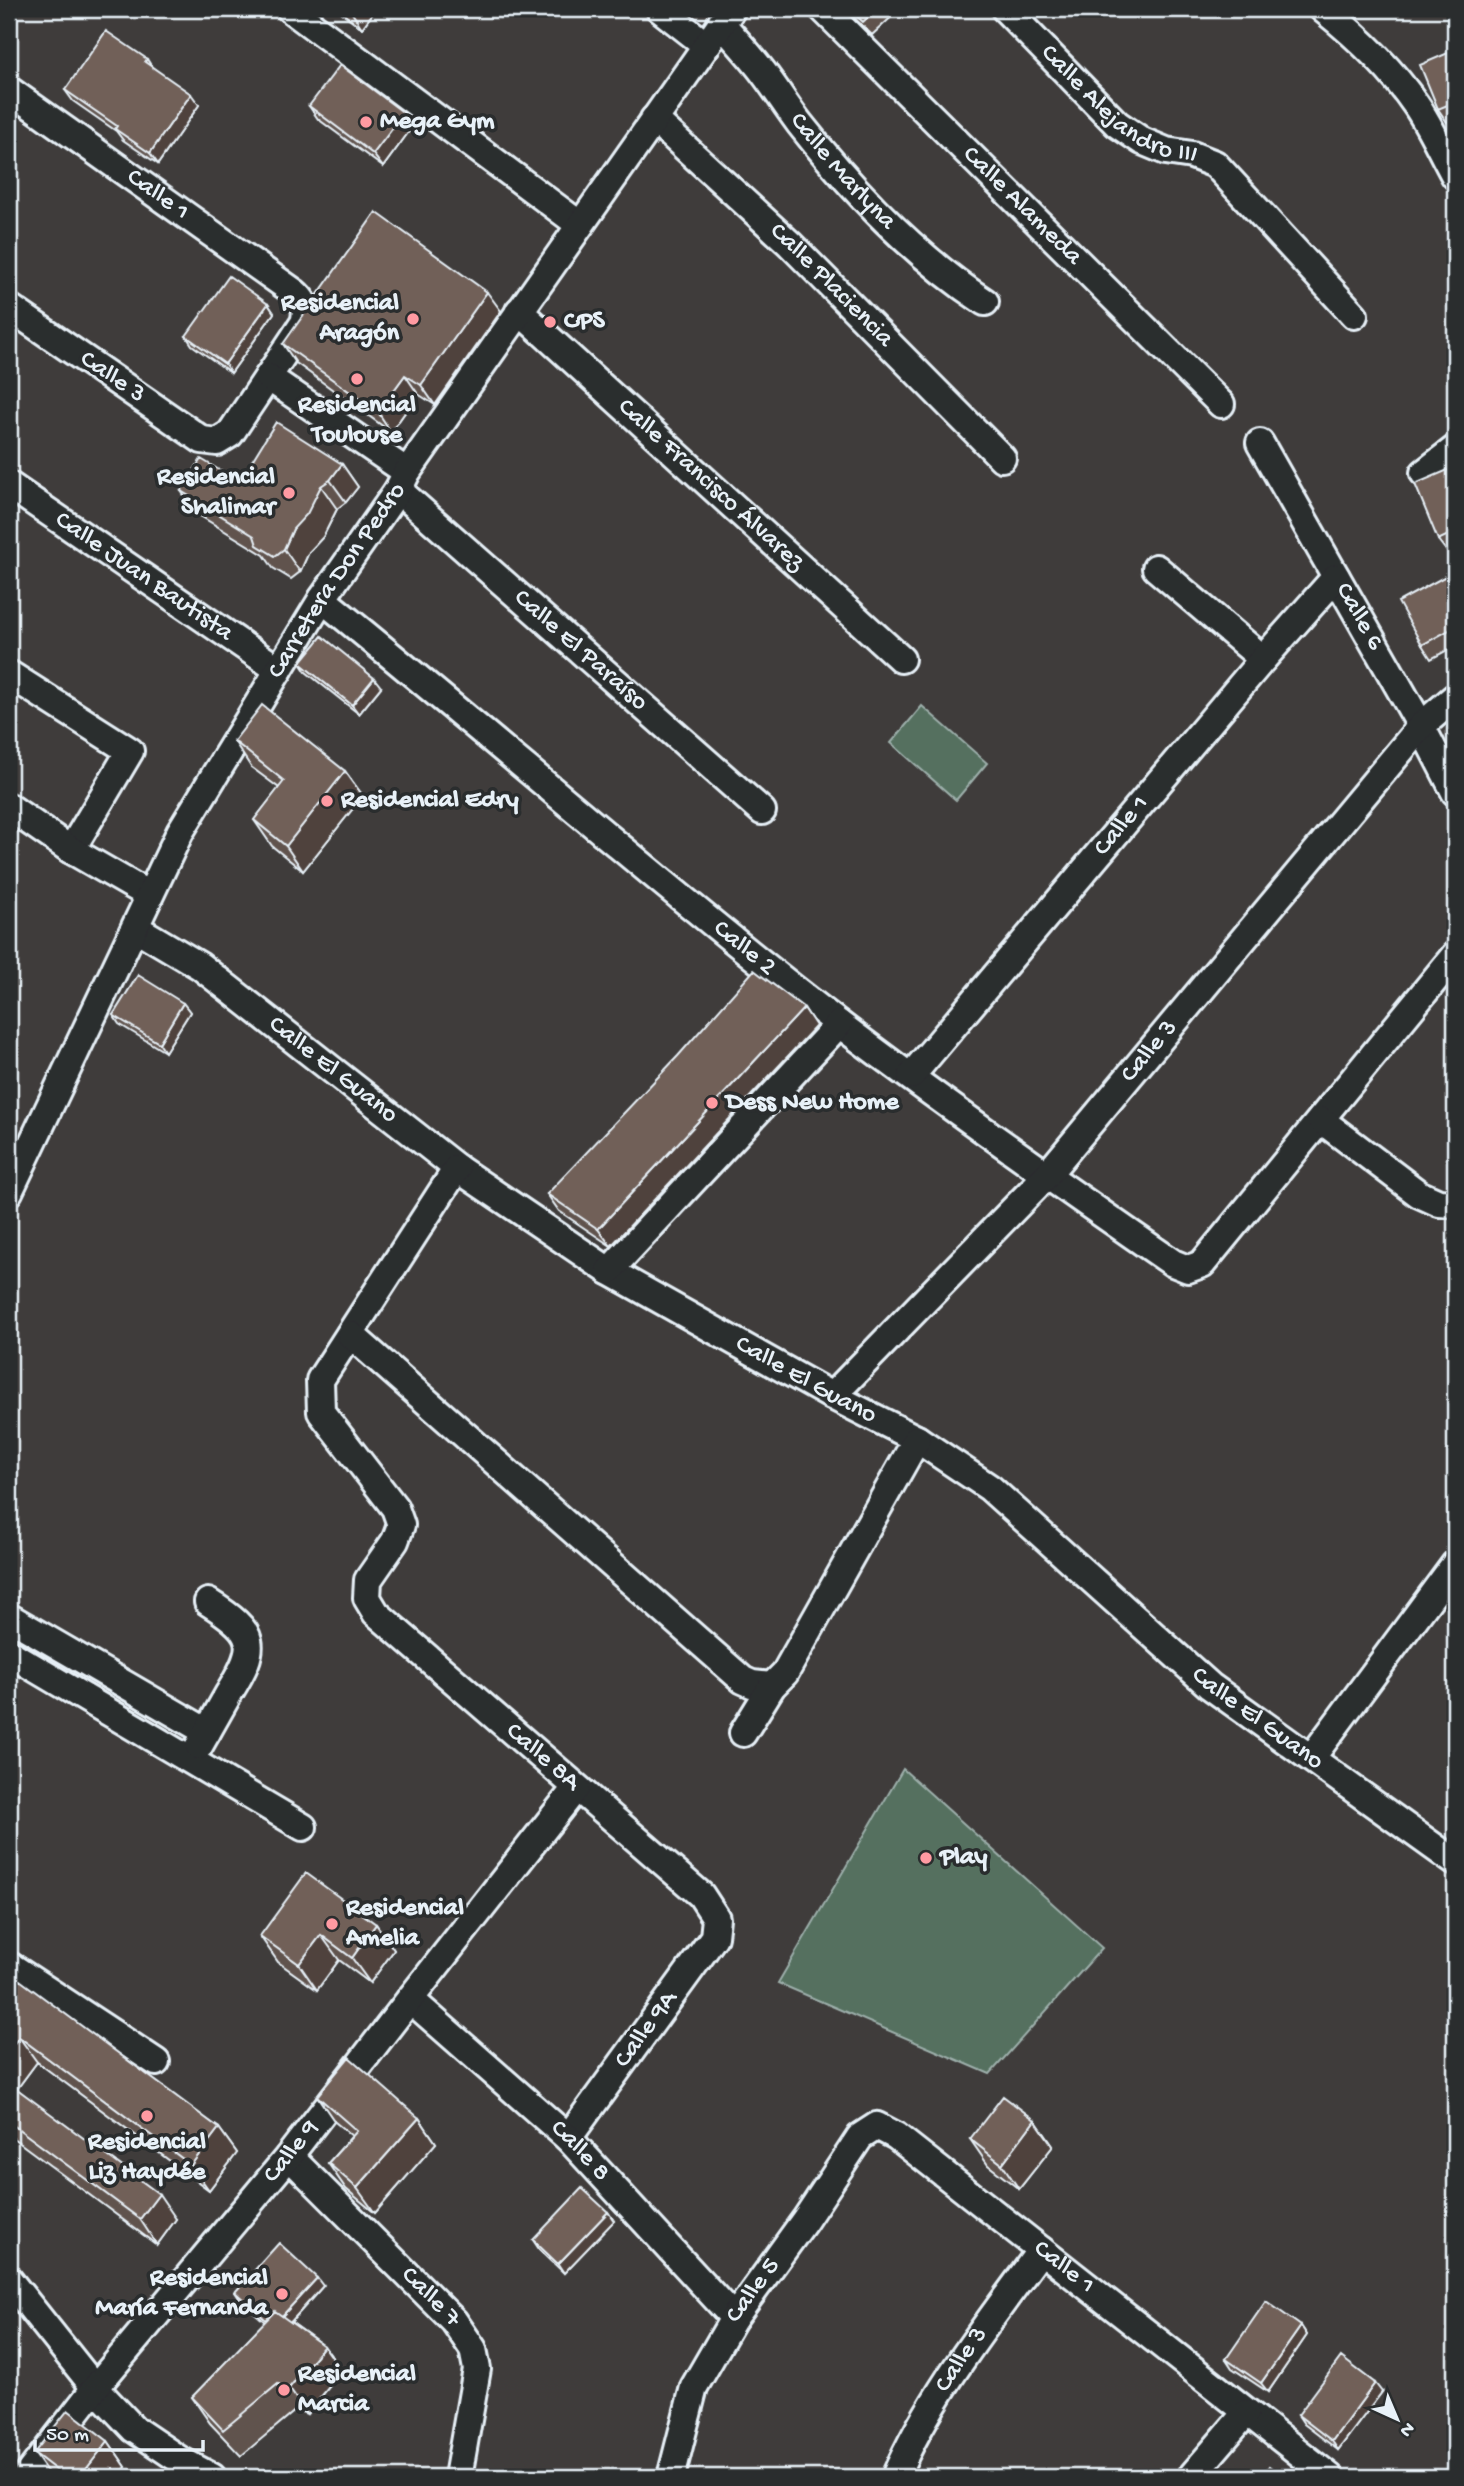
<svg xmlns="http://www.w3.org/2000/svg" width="1464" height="2486" viewBox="0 0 1464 2486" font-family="'Gochi Hand',sans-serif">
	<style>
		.green { fill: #54705f; stroke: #9eb0ac; stroke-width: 2 }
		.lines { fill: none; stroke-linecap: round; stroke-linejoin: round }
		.minor-casing { stroke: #e8f1f8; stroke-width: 32 }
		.minor { stroke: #2a2d2e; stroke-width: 26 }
		.wall { fill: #61534d; stroke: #e8f1f8; stroke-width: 2 }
		.shaded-wall { fill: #4f433e; stroke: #e8f1f8; stroke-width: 2 }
		.building { fill: #716059; stroke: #e8f1f8; stroke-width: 2 }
		.poi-dot { fill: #ff9aa2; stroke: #2a2d2e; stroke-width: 2.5 }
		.labels { text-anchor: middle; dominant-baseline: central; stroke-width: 7; stroke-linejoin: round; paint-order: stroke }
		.street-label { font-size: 26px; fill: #e8f1f8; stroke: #2a2d2e }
		.poi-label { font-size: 26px; font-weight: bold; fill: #e8f1f8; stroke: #2a2d2e; text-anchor: start }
	</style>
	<rect width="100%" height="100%" fill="#3f3c3b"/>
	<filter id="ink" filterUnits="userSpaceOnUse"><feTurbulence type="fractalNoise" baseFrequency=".0143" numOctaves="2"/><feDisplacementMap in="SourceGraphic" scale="14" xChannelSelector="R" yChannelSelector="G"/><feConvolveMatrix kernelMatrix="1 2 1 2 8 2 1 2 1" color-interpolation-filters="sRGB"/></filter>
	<g filter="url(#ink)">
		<path class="green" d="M922,706l65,57 -31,37 -65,-57z
			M903,1769l199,179 -112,126 -212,-91z"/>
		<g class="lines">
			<defs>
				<g id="minor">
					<path d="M290,9l290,216"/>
					<path d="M660,9l46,36"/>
					<path id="s1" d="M823,9l398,395"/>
					<path id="s2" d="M1005,9l112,115 25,17 24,10 26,4 23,9 139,151"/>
					<path d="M1323,9c35,28 68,59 93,96 15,22 26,48 39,71"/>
					<path id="s3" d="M721,23c14,16 29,32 42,49 13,17 24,35 37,52 53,67 113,131 185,178"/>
					<path id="s4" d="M9,90l285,202c11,9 14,18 10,31l-74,111 -13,8 -15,-2 -193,-133"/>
					<path id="s5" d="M654,119l136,125 212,214"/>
					<path id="s6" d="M519,311l382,348"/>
					<path d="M268,377l139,95"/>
					<path id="s7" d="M1260,443l161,283 34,66"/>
					<path d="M1424,473l31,-24"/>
					<path id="s8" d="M9,485l270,185"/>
					<path id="s9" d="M398,490l364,321"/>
					<path d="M1156,568l107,91"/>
					<path id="s10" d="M322,599c173,140 340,288 516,424 109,83 222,162 335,240l15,6 14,-5 253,-309"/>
					<path d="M9,674l121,77 -59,99"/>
					<path d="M9,807l62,43 78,45"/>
					<path id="s11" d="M136,928l64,38 257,202 152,103 223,125 85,43 73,49 220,198 245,176"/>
					<path id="s12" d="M911,1076l352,-417 73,-82"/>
					<path d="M1321,1120l98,74 20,9 16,1"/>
					<path id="s13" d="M457,1168l-137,212 1,32 74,96 6,17 -6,16 -27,39 -1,18 9,15 325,282 15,23 -2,19 -146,201"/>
					<path id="s14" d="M9,1192l171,-360 142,-233 76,-109 9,-18 325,-463"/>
					<path d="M609,1271l230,-247"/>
					<path d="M350,1334l393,346 9,4 20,2"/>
					<path id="s15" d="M832,1396l214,-220 375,-450 34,-29"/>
					<path d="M9,1617l198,115"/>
					<path d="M9,1653l294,174"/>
					<path d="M743,1733l29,-47 13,-13 132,-234"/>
					<path d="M199,1746c10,-18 20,-35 30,-53 30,-49 28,-60 -21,-91"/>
					<path d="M1312,1757l143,-193"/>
					<path d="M9,1965l147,97"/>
					<path id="s16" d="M410,1999l158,139 166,180"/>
					<path id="s17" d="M289,2156l165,165 19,28 4,20 -19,108"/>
					<path d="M9,2280l86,108 39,41 46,31 32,17"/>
					<path id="s18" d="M26,2477l69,-89 194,-232 121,-157 166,-211"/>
					<path id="s19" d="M671,2477l23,-90 40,-69 71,-98 55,-83 17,-11 19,10 434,341"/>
					<path id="s20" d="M895,2477c36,-83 93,-154 146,-227"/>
					<path d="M1191,2477l55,-64"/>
				</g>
			</defs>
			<use href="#minor" class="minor-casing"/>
			<use href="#minor" class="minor"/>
		</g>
		<path class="wall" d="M337,9h39l-14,19z
			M845,9h53l1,1 -27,25z
			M1455,50v69l-8,3 -9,-13z
			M147,59l5,8 47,38 -41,59 -35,-24 -7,-9 -43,-30 -8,-11z
			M309,106l104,20 -30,41 -65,-48z
			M268,304l6,9 -43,60 -39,-28 -6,-9z
			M501,311l-66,94 -17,-11 -27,38 -95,-69 -13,-19z
			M342,464l16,23 -12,15 -9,7 -14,28 -14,15 -9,20 -9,7 -18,-11 -9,-13 -67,-41 -16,-23z
			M1455,467v83l-7,3 -10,-13z
			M1455,571v75l-24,13 -9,-14z
			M300,663l81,24 -22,27 -53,-42z
			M234,741l111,30 18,25 -60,75 -31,-25 -18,-26 25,-32 -28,-21z
			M183,1003l7,9 -25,40 -46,-28 -6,-9z
			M804,1008l12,18 -205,220 -52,-35 -12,-17z
			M376,1924l18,26 -24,33 -31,-23 -22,30 -39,-28 -18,-26z
			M9,1981l210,147 18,25 -28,37 -172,-128 -20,27 159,130 -19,26 -148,-110z
			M317,2096l102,22 17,25 -61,70 -29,-24 -18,-26 24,-27 -17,-14z
			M1035,2120l18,26 -34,43 -31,-24 -18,-26z
			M608,2212l6,9 -50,52 -25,-24 -6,-9z
			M323,2286l-32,36 33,24 18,25 -35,43 -11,-4 -55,46 -31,-33 -18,-26 73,-75 -24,-21 -6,-9z
			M1301,2326l6,9 -39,57 -36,-24 -6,-9z
			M1382,2392l-44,58 -34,-26 -6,-9z
			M108,2441l18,26 -8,10h-67l-17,-24z"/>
		<path class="shaded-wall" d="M351,9h25l-14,19 -12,-18z
			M191,94l8,11 -41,59 -8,-11z
			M404,113l9,13 -30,41 -10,-13z
			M487,292l14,19 -66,94 -14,-20z
			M268,304l6,9 -43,60 -6,-9z
			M405,375l13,19 -27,38 -13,-20z
			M342,464l16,23 -12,15 -16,-22z
			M321,486l16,23 -14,28 -14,15 -9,20 -16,-23 9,-20z
			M374,678l7,9 -22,27 -7,-9z
			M345,771l18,25 -60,75 -17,-25z
			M183,1003l7,9 -25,40 -6,-9z
			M804,1008l12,18 -205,220 -13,-17z
			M376,1924l18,26 -24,33 -18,-25z
			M321,1935l18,25 -22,30 -18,-26z
			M19,2037l18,25 -26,35 -2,-3v-44z
			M419,2118l17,25 -61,70 -18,-25z
			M1035,2120l18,26 -34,43 -17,-25z
			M219,2128l18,25 -28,37 -18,-25z
			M159,2194l17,25 -19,26 -17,-26z
			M608,2212l6,9 -50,52 -6,-9z
			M317,2278l6,8 -44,49 -6,-9z
			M1301,2326l6,9 -39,57 -7,-9z
			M324,2346l18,25 -35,43 -18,-26z
			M1375,2383l7,9 -44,58 -6,-9z
			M108,2441l18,26 -8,10h-38z"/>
		<path class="building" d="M849,9h28l-14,13z
			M106,31l41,28 -2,3 46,32 -41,59 -35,-24 2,-3 -52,-36z
			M1455,50v52l-17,7 -18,-44z
			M340,65l64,48 -31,41 -64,-48z
			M376,212l111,80 -66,93 -16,-10 -27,37 -95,-68z
			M229,276l39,28 -43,60 -39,-28z
			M276,422l66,42 -12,16 -9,6 -14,28 -14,15 -9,20 -9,7 -18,-11 -3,-9 -73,-45 20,-32 38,23z
			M1455,467v65l-17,8 -23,-56z
			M1455,571v56l-33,18 -24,-43z
			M322,636l52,42 -22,27 -52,-42z
			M262,705l83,66 -59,75 -32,-26 30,-39 -50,-40z
			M754,970l50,38 -206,221 -51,-35 131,-138z
			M138,975l45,28 -24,40 -46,-28z
			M306,1873l70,51 -24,34 -31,-23 -22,29 -39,-28z
			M13,1975l206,153 -28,37 -172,-128 -10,13v-69z
			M349,2057l70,61 -62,70 -29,-25 29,-32 -40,-35z
			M9,2083l150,111 -19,25 -131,-97z
			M1003,2096l32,24 -33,44 -32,-25z
			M582,2188l26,24 -50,52 -25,-24z
			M279,2243l38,35 -35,38 -7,-5 -9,9 -31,-28z
			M1266,2301l35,25 -40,57 -35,-24z
			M275,2311l49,35 -35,42 -11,-4 -55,46 -31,-33z
			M1341,2357l34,26 -43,58 -34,-26z
			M68,2410l40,31 -28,36h-15l-31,-24z
			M1269,2466l15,11h-23z"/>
	</g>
	<g class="poi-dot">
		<circle cx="366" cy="122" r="7"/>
		<circle cx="413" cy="319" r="7"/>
		<circle cx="550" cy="322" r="7"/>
		<circle cx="357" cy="379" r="7"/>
		<circle cx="289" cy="493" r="7"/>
		<circle cx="327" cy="801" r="7"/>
		<circle cx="712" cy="1103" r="7"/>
		<circle cx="926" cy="1858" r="7"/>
		<circle cx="332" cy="1924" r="7"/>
		<circle cx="147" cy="2116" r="7"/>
		<circle cx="282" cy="2294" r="7"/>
		<circle cx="284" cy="2390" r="7"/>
	</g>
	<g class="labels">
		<g class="street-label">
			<text stroke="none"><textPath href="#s2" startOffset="152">Calle Alejandro III</textPath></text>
			<text stroke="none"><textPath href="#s3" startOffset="192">Calle Marlyna</textPath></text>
			<text stroke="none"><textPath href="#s4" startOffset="182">Calle 1</textPath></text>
			<text stroke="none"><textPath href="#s1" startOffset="280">Calle Alameda</textPath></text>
			<text stroke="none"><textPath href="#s5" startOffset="243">Calle Placiencia</textPath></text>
			<text transform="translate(112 378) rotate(34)">Calle 3</text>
			<text stroke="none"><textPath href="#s6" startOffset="259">Calle Francisco Álvarez</textPath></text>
			<text stroke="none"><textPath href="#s8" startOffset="163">Calle Juan Bautista</textPath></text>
			<text stroke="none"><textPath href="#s14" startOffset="695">Carretera Don Pedro</textPath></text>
			<text stroke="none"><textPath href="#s7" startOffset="200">Calle 6</textPath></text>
			<text stroke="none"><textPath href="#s9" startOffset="243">Calle El Paraíso</textPath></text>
			<text stroke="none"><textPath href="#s12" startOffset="327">Calle 1</textPath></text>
			<text stroke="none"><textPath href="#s10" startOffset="548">Calle 2</textPath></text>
			<text stroke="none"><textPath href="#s15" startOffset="469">Calle 3</textPath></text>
			<text stroke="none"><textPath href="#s11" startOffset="243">Calle El Guano</textPath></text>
			<text stroke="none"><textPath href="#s11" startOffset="810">Calle El Guano</textPath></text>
			<text stroke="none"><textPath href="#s11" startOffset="1377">Calle El Guano</textPath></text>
			<text stroke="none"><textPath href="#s13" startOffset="744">Calle 8A</textPath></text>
			<text transform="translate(647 2030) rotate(-54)">Calle 9A</text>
			<text stroke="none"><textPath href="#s18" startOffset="420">Calle 9</textPath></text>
			<text stroke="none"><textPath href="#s16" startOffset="228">Calle 8</textPath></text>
			<text stroke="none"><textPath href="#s19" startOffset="648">Calle 1</textPath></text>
			<text stroke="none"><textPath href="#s19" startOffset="206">Calle 5</textPath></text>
			<text stroke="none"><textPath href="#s17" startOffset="200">Calle 7</textPath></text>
			<text stroke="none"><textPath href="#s20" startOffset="135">Calle 3</textPath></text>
		</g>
		<g class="poi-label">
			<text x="380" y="122">Mega Gym</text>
			<text x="399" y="304" text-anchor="end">Residencial<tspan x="399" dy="30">Aragón</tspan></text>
			<text x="564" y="322">CPS</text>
			<text x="357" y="406" text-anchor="middle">Residencial<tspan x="357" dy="30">Toulouse</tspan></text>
			<text x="275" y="478" text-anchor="end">Residencial<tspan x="275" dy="30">Shalimar</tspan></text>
			<text x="341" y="801">Residencial Edry</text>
			<text x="726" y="1103">Dess New Home</text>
			<text x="940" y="1858">Play</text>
			<text x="346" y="1909">Residencial<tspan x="346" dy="30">Amelia</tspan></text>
			<text x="147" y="2143" text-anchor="middle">Residencial<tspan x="147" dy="30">Liz Haydée</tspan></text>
			<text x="268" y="2279" text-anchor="end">Residencial<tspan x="268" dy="30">María Fernanda</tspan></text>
			<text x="298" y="2375">Residencial<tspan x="298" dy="30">Marcia</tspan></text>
		</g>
	</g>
	<rect width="1464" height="2486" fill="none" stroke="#2a2d2e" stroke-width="35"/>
	<rect x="18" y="18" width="1429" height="2451" fill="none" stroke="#e8f1f8" stroke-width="2.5" filter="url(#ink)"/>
	<g transform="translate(1397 2419) rotate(136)" stroke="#2a2d2e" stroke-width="5" paint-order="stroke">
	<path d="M0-5L12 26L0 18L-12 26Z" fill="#e8f1f8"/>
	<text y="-10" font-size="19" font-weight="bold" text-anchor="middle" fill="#e8f1f8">N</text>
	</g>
	<path d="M35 2440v10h168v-10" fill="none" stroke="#e8f1f8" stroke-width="3.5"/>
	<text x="46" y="2440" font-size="21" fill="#e8f1f8" stroke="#2a2d2e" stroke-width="5" paint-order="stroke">50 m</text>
</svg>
